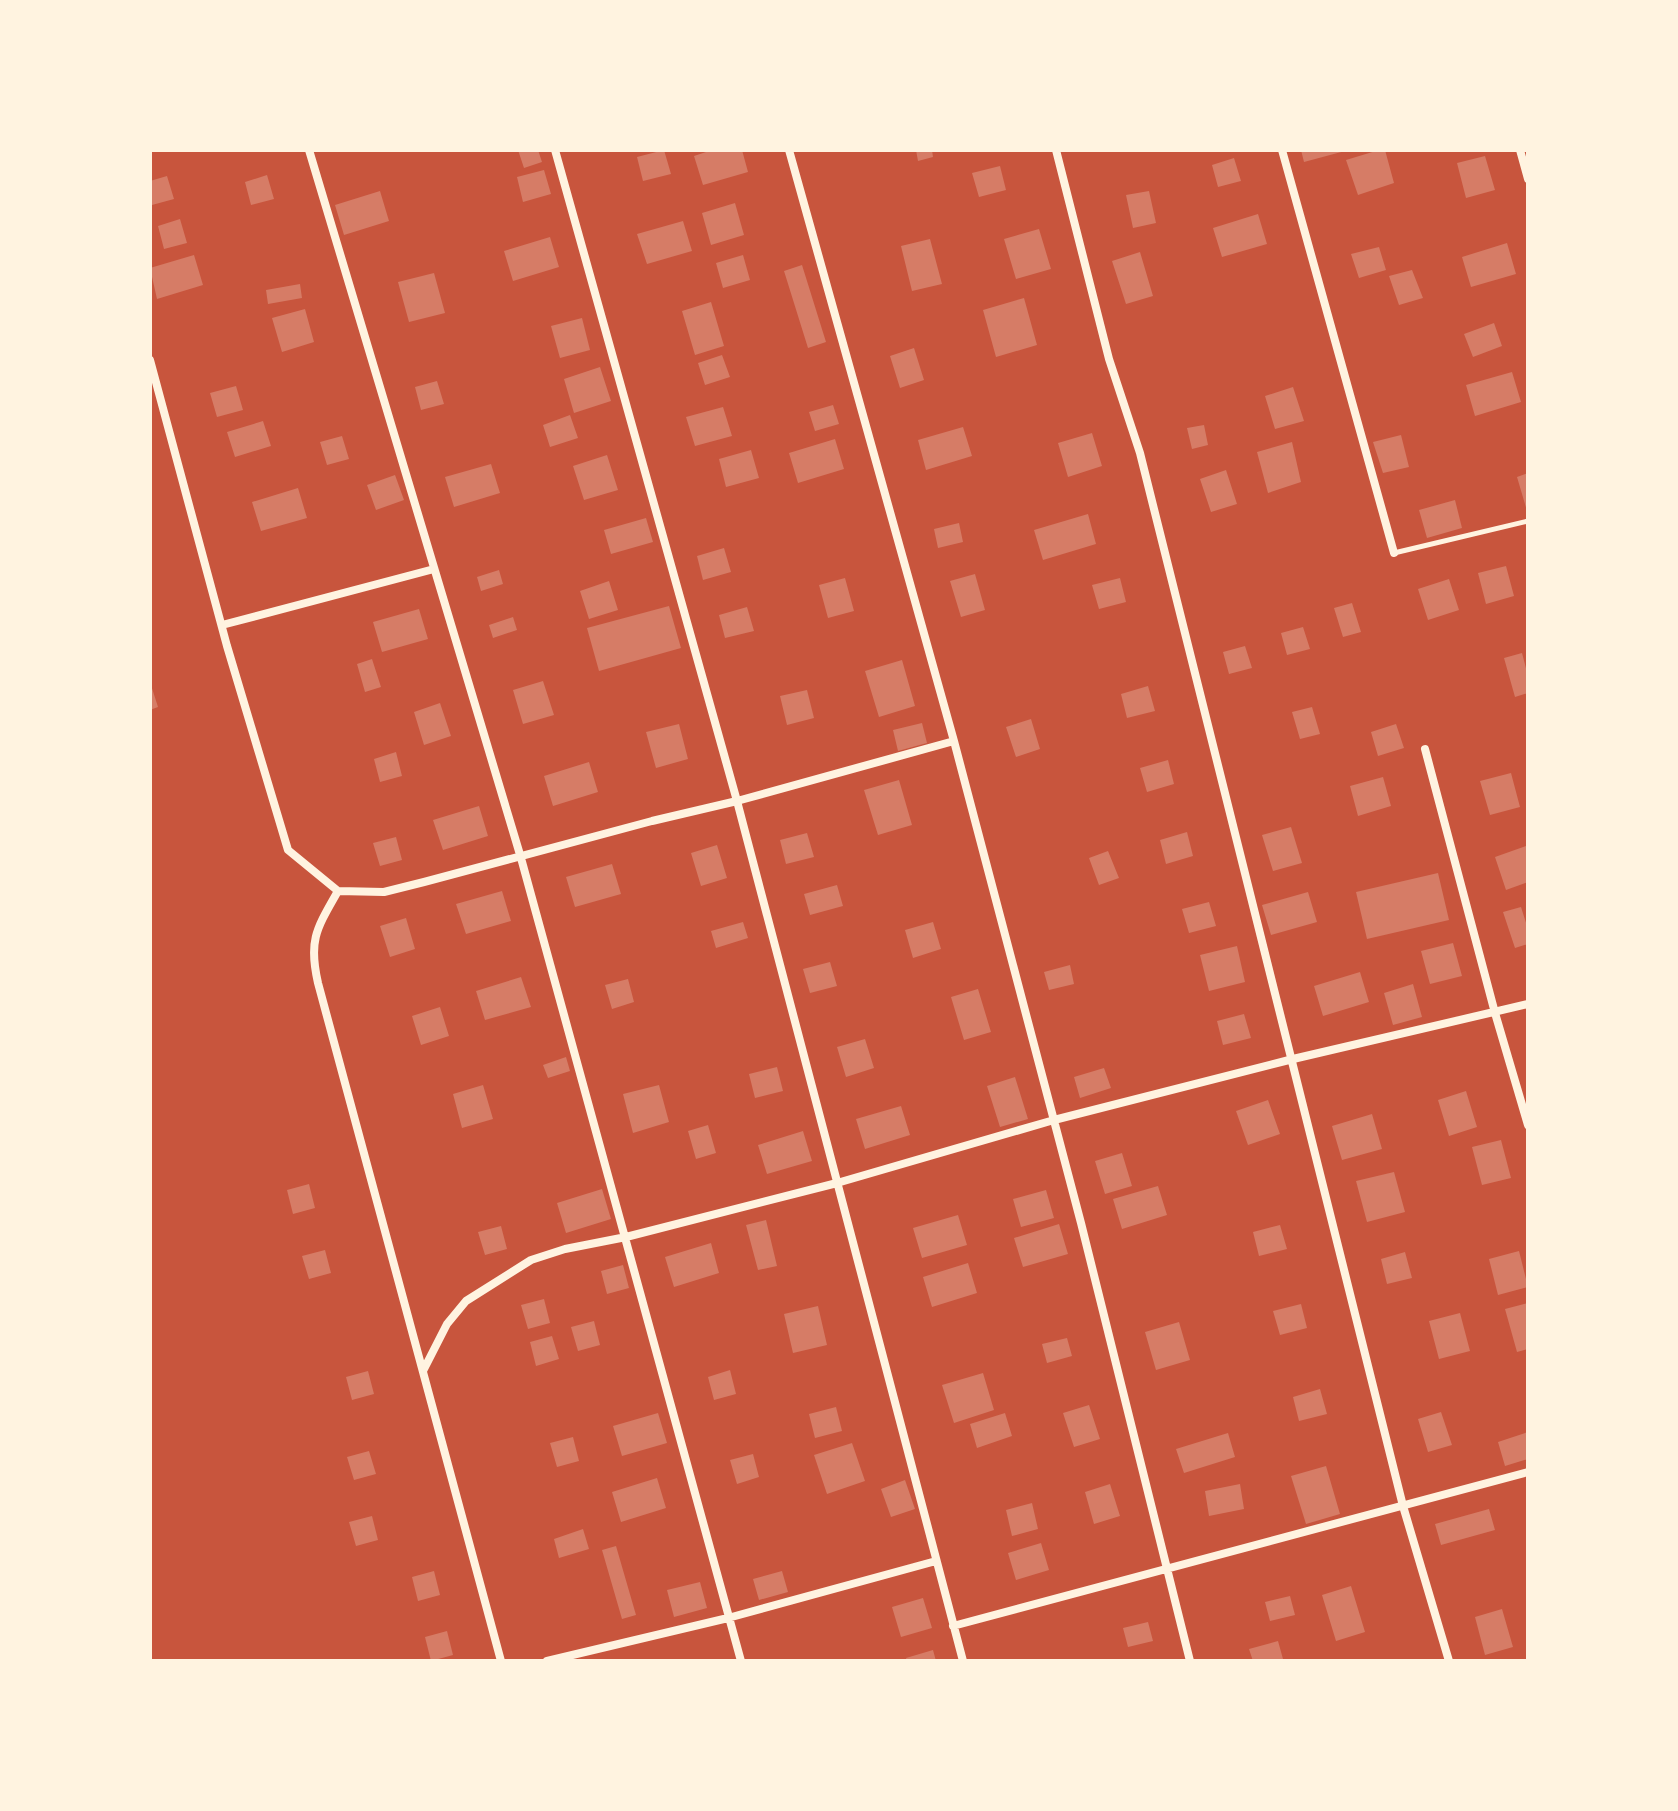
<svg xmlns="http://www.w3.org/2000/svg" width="1678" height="1811" viewBox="0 0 1678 1811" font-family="'Fira Sans',sans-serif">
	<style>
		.building { fill: #d67c66 }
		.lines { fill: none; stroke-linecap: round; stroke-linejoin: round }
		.service { stroke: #fff3e0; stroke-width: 5 }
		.minor { stroke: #fff3e0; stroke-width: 8 }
	</style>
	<rect width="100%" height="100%" fill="#c8553d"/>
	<path class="building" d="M518,150h20l4,12 -18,6z
		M664,150l7,24 -28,7 -6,-24z
		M712,150h30l6,22 -45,13 -9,-29z
		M916,150h16l1,7 -15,4z
		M1301,150h44v1l-41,11z
		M1379,150h6l9,33 -36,12 -12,-35z
		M1485,156l10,34 -29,8 -9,-35z
		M1234,158l7,23 -23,6 -6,-22z
		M1000,166l6,24 -27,7 -7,-24z
		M544,170l7,24 -28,8 -6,-25z
		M267,175l7,24 -23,6 -6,-23z
		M167,176l7,23 -22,6 -2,-24z
		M380,191l9,30 -45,14 -9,-30z
		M1149,191l7,32 -23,5 -7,-33z
		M735,203l9,32 -33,10 -9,-32z
		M1258,214l9,30 -45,13 -9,-29z
		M180,219l7,24 -23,6 -6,-23z
		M683,221l9,30 -45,13 -10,-30z
		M1039,229l12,40 -35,10 -12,-40z
		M550,237l9,30 -46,14 -9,-30z
		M930,239l12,45 -30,7 -11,-45z
		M1507,243l9,31 -45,13 -9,-30z
		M1379,247l7,23 -27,8 -8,-24z
		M1140,252l13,44 -27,8 -14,-43z
		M194,255l9,30 -46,14 -7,-31z
		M743,255l7,25 -27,8 -7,-25z
		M802,265l24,77 -18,6 -24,-77z
		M1412,270l11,28 -24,7 -10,-29z
		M434,273l11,40 -36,9 -11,-40z
		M300,284l2,14 -34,6 -2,-14z
		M1024,298l13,47 -41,12 -13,-47z
		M711,302l13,44 -29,9 -13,-44z
		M305,309l9,33 -32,10 -10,-34z
		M582,318l8,32 -30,8 -9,-32z
		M1494,323l8,23 -29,11 -9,-23z
		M914,348l10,32 -24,8 -10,-32z
		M722,355l8,22 -25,8 -7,-22z
		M600,367l11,34 -37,12 -10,-34z
		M1512,372l9,30 -46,14 -9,-31z
		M437,381l7,23 -23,6 -6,-23z
		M236,386l7,24 -26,7 -7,-24z
		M1293,387l11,34 -29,8 -10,-33z
		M833,405l6,19 -24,7 -6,-19z
		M723,407l9,29 -37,10 -9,-29z
		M570,415l8,23 -28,9 -7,-22z
		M263,421l8,25 -36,11 -8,-25z
		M1204,425l4,20 -16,4 -5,-21z
		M963,427l9,29 -46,14 -8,-30z
		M1092,433l10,33 -34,11 -10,-34z
		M1401,435l8,32 -26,6 -10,-31z
		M342,436l7,23 -22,6 -7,-23z
		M835,439l9,30 -46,14 -9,-30z
		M1292,442l9,40 -33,11 -11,-41z
		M751,450l8,28 -33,9 -7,-28z
		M607,455l11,35 -34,10 -11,-34z
		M491,464l9,29 -46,14 -9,-30z
		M1226,470l11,34 -26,8 -11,-33z
		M1528,473v38h-1l-10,-34z
		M395,475l9,25 -28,10 -9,-25z
		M298,488l9,30 -46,13 -9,-29z
		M1455,500l7,28 -35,10 -8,-28z
		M1088,514l8,30 -53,16 -9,-30z
		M646,518l7,24 -42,12 -7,-24z
		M959,523l4,19 -25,6 -4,-19z
		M724,548l7,24 -28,8 -6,-24z
		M1506,566l8,30 -28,8 -8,-31z
		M499,570l4,14 -22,7 -4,-14z
		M975,574l10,36 -24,7 -11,-36z
		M845,578l9,33 -26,7 -9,-33z
		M1120,578l6,24 -27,7 -7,-24z
		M1449,579l10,31 -31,10 -10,-31z
		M609,581l9,29 -29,9 -9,-28z
		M1352,603l9,29 -18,5 -9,-29z
		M669,606l12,42 -82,23 -12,-43z
		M747,607l7,24 -29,7 -6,-23z
		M419,609l9,30 -46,13 -9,-30z
		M513,617l4,13 -24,8 -4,-13z
		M1303,627l7,22 -23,6 -6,-22z
		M1245,646l7,22 -23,6 -6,-22z
		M1522,653l6,23v17l-13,4 -11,-39z
		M372,659l9,28 -16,5 -8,-28z
		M902,660l13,46 -36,11 -14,-46z
		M543,681l11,34 -31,9 -10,-34z
		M150,682l8,25 -8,3z
		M1148,686l7,25 -28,7 -6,-24z
		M807,690l7,28 -27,7 -7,-29z
		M440,703l11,33 -27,9 -10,-33z
		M1312,707l8,27 -20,5 -8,-27z
		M1031,719l9,30 -24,8 -10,-30z
		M922,723l5,20 -29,8 -5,-21z
		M679,724l9,35 -32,9 -10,-36z
		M1396,724l8,24 -26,8 -7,-24z
		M396,752l6,24 -22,6 -6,-23z
		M1168,760l6,24 -27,8 -7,-24z
		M589,762l9,30 -45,14 -9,-30z
		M1511,773l9,34 -30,8 -10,-34z
		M1383,777l8,29 -33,10 -8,-30z
		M899,780l13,45 -34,10 -14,-45z
		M479,806l9,30 -45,14 -10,-30z
		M1291,827l11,36 -29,8 -11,-36z
		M1187,832l6,24 -27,8 -6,-24z
		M807,833l7,24 -28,7 -6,-24z
		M396,837l6,23 -22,6 -7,-23z
		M717,845l10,33 -26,8 -10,-33z
		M1526,846l2,36 -22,8 -11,-33z
		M1108,851l11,27 -20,7 -10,-27z
		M612,864l9,30 -46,13 -9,-30z
		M1438,873l11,47 -82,19 -11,-47z
		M837,885l6,21 -33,9 -6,-21z
		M502,891l9,30 -45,13 -10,-30z
		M1308,892l9,30 -46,13 -9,-30z
		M1209,902l7,24 -27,7 -7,-24z
		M1521,907l7,22v15l-13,4 -12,-36z
		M406,918l9,31 -25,8 -10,-31z
		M743,922l5,16 -32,10 -5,-17z
		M933,922l8,27 -28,9 -8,-28z
		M1453,943l9,33 -32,8 -9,-33z
		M1237,946l8,36 -36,9 -9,-36z
		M830,962l7,24 -27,7 -7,-24z
		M1070,965l4,19 -25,6 -5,-18z
		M1360,972l9,30 -46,14 -9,-30z
		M521,977l10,30 -46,13 -9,-29z
		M628,979l6,23 -22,7 -7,-24z
		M1413,984l9,33 -29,8 -9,-32z
		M978,989l13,43 -27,8 -13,-43z
		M440,1007l9,29 -28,9 -9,-29z
		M1244,1014l7,24 -28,7 -6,-24z
		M865,1039l9,29 -28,9 -9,-30z
		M566,1057l4,14 -22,7 -5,-13z
		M777,1067l6,24 -28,7 -6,-24z
		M1104,1068l7,20 -31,10 -6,-21z
		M1015,1077l13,42 -28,8 -13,-41z
		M483,1085l10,34 -31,9 -9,-34z
		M659,1085l10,37 -36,11 -10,-39z
		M1466,1091l11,36 -28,9 -11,-36z
		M1268,1100l12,34 -32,11 -12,-34z
		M901,1106l9,29 -45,14 -9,-30z
		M1372,1114l10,35 -40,11 -10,-34z
		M708,1125l8,28 -20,6 -8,-28z
		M803,1131l9,30 -45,13 -9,-29z
		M1501,1140l10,38 -29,7 -10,-38z
		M1122,1153l10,33 -27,8 -10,-33z
		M1394,1172l11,40 -38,10 -11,-41z
		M309,1184l6,24 -22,6 -6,-24z
		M1158,1186l9,29 -45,14 -9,-30z
		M602,1189l9,30 -45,14 -9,-30z
		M1046,1190l8,28 -33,9 -8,-28z
		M958,1215l9,30 -45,13 -9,-30z
		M766,1220l11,46 -19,4 -12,-45z
		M1059,1224l9,30 -45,13 -9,-29z
		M1280,1225l7,24 -28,7 -6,-24z
		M501,1226l6,23 -22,6 -7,-23z
		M711,1243l8,30 -45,14 -9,-30z
		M325,1250l6,23 -22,6 -7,-23z
		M1519,1251l9,36 -30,8 -9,-36z
		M1405,1252l7,26 -25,6 -6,-25z
		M968,1263l9,30 -45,14 -9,-30z
		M623,1265l6,23 -22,6 -6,-23z
		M544,1299l6,24 -22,6 -7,-24z
		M1528,1303v46l-11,3 -12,-43z
		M1301,1304l6,24 -27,7 -7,-24z
		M818,1306l9,39 -34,8 -9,-39z
		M1460,1313l10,38 -31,8 -10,-38z
		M594,1321l6,24 -22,6 -7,-24z
		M1179,1322l11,38 -34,10 -11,-38z
		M552,1336l7,23 -23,7 -6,-24z
		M1067,1338l5,18 -25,7 -5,-19z
		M730,1370l6,24 -22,6 -6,-23z
		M368,1371l6,23 -22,6 -6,-23z
		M983,1373l11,37 -40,13 -12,-38z
		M1320,1389l7,25 -28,7 -6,-24z
		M1089,1405l11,34 -26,8 -11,-34z
		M836,1407l6,24 -27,7 -6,-24z
		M1441,1412l11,33 -24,7 -10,-33z
		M658,1413l9,30 -45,13 -9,-30z
		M1005,1413l7,23 -35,12 -7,-24z
		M1528,1432v27l-23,7 -7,-24z
		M1228,1433l7,24 -51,16 -8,-24z
		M573,1437l6,24 -22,6 -7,-24z
		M852,1443l13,38 -38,13 -13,-39z
		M369,1451l7,23 -22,6 -7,-23z
		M753,1454l6,23 -22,7 -7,-24z
		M1326,1466l14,48 -34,10 -15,-48z
		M657,1478l9,30 -45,14 -9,-30z
		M905,1480l10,29 -24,8 -10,-28z
		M1110,1484l10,32 -26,8 -9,-32z
		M1240,1484l4,25 -35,7 -4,-25z
		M1032,1503l6,26 -26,7 -6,-26z
		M1489,1509l6,21 -54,15 -6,-21z
		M372,1516l6,24 -22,6 -7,-24z
		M583,1529l6,20 -30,9 -5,-19z
		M1041,1543l8,27 -33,10 -8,-27z
		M616,1546l20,69 -14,4 -20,-69z
		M434,1571l6,24 -22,6 -6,-24z
		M782,1571l6,21 -29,8 -6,-21z
		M700,1582l7,26 -33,9 -7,-27z
		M1351,1586l14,46 -29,9 -14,-46z
		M1290,1596l5,19 -25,6 -5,-19z
		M923,1598l9,30 -31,9 -9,-30z
		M1502,1609l11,38 -28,8 -10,-38z
		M1148,1622l5,19 -25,6 -5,-19z
		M447,1631l6,24 -22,6 -6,-24z
		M1278,1641l5,18 -30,2 -4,-12z
		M933,1650l3,11h-29l-1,-3z"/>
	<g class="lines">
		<path class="service" d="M1394,553l134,-32"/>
		<path class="minor" d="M309,150l212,708 220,803
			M555,150l182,651 226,860
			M789,150l165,591 127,482 109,438
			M1056,150l53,209 31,94 263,1053 46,155
			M1282,150l112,403
			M1520,150l8,29
			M150,360l77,286 61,204 50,41 46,1 40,-10 228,-61 85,-20 217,-60
			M222,625l212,-56
			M1425,749l70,264 33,112
			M338,891c-21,37 -30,49 -20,92l183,678
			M423,1371l24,-47 19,-23 65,-41 34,-11 61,-12 211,-54 217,-63 239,-61 235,-55
			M953,1626l575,-154
			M547,1661l181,-43 208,-57"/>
	</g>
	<rect width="1678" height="1811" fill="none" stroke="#fff3e0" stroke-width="304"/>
</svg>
